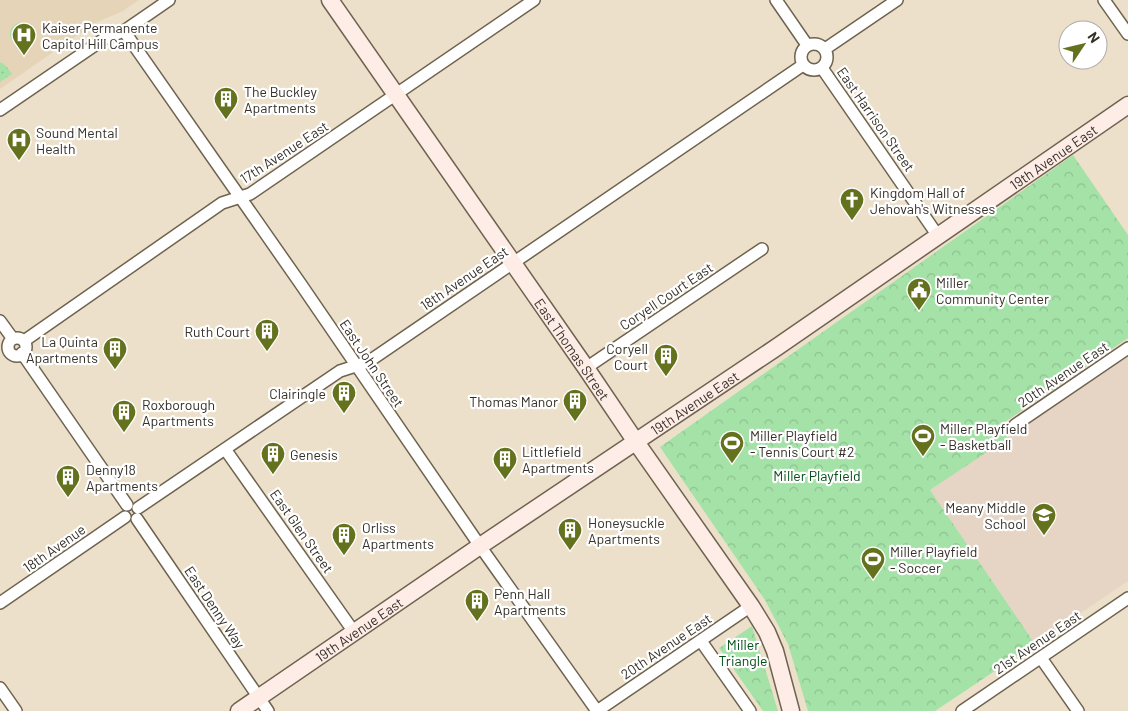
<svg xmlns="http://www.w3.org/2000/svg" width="1128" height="711" viewBox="0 0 1128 711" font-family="Barlow,sans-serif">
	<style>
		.built { fill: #e5d4b7 }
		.education { fill: #e6d4c4 }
		.grass { fill: #a4e2a7 }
		.forest { fill: url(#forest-crowns) }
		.garden { fill: url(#garden-dots) }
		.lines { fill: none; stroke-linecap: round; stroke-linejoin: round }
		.street-casing { stroke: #6e634f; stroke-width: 14 }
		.secondary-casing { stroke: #6e634f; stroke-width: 19 }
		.street { stroke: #fff; stroke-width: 11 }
		.secondary { stroke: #feece7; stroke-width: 16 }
		.labels { text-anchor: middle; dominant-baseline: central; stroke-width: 4.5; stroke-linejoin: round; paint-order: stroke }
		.poi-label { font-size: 14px; fill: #353028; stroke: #fff; text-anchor: start }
		.street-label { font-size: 14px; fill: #353028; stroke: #fff }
		.park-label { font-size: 14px; fill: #034e16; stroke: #fff }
	</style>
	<defs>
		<pattern id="forest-crowns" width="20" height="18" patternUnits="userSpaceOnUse" patternTransform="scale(1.25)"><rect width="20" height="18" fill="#a4e2a7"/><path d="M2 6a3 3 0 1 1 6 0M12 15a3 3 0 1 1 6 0" fill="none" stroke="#8ec290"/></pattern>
		<pattern id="garden-dots" width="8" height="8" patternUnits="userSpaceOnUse" patternTransform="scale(1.25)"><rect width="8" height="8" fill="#a4e2a7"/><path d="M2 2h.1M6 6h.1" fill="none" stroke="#8ec290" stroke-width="1.8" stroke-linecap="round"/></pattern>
	</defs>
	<rect width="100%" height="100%" fill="#ede0ca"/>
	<path class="built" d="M0,0h139l-16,11 -28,12 -95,66z"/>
	<path class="education" d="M1128,356v225l-93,63 -105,-154z"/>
	<path class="grass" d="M10 34a11 11 0 1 1 22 0a11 11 0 1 1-22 0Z"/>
	<path class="forest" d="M1073,155l55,80v103l-129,88 9,12 -78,52 105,154 -100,67h-127l-20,-67 -23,-44 -105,-153z
		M752,626l26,85h-15l-44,-63z"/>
	<path class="garden" d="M0,62l6,4 6,8 -12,8z"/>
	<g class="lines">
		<defs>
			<path id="street" d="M776,0l31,45
				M1104,0l24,34
				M124,31l176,252 180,263 117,165
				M801 57a13 13 0 1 1 26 0a13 13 0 1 1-26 0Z
				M825,49l72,-49
				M822,68l116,168
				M0,110l104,-71 20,-8 45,-31
				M0,321l13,18
				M8 347a9 9 0 1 1 18 0a9 9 0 1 1-18 0Z
				M24,341l198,-138 28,-9 284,-194
				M22,353l105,152
				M586,368l176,-119
				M1015,425l113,-77
				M225,449l129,183
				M138,508l202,-137 28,-9 435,-297
				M137,519l131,192
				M0,603l125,-86
				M701,641l49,70
				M1041,658l37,53
				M0,688l16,23
				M597,711l154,-105
				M962,711l166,-113"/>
			<g id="secondary">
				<path id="s1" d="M330,0l256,368 50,74 115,164 16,26 8,19 16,60"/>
				<path id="s2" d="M239,711l241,-165 297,-199 351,-242"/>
			</g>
		</defs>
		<use href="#street" class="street-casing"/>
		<use href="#secondary" class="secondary-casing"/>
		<use href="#street" class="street"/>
		<use href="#secondary" class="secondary"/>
	</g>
	<defs>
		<symbol id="hospital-pin" viewBox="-11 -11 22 30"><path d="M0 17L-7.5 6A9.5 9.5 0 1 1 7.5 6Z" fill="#64711d" stroke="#fff"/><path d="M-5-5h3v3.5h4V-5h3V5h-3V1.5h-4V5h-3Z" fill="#fff"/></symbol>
		<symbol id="building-pin" viewBox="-11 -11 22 30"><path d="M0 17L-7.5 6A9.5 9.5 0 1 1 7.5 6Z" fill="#64711d" stroke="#fff"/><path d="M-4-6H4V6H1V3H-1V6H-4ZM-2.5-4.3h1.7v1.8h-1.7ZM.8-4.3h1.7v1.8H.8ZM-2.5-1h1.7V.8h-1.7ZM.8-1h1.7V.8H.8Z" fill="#fff"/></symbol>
		<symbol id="church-pin" viewBox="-11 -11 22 30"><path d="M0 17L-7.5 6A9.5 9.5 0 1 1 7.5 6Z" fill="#64711d" stroke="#fff"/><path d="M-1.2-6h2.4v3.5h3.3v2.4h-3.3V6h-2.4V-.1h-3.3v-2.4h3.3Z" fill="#fff"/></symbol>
		<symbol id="civic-pin" viewBox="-11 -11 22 30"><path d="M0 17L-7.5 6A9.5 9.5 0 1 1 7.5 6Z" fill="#64711d" stroke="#fff"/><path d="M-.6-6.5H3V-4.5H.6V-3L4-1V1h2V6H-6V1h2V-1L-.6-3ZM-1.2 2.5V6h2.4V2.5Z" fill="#fff"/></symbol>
		<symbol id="stadium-pin" viewBox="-11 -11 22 30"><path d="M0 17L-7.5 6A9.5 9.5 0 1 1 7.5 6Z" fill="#64711d" stroke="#fff"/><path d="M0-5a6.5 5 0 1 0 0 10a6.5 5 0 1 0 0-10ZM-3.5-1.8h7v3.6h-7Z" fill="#fff"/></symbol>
		<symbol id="school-pin" viewBox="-11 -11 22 30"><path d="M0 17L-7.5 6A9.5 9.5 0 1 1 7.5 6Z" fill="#64711d" stroke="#fff"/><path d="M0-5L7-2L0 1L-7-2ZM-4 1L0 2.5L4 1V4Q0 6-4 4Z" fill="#fff"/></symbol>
	</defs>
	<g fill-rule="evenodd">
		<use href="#hospital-pin" x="10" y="21" width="28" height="38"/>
		<use href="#building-pin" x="212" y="85" width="28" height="38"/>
		<use href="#hospital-pin" x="5" y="126" width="28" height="38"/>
		<use href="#church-pin" x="838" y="186" width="28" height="38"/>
		<use href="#civic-pin" x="905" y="276" width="28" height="38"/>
		<use href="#building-pin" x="253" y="317" width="28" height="38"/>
		<use href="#building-pin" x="101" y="335" width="28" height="38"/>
		<use href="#building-pin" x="652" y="342" width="28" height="38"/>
		<use href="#building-pin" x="330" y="379" width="28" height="38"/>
		<use href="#building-pin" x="561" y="387" width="28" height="38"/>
		<use href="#building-pin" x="110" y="398" width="28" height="38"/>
		<use href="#stadium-pin" x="909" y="422" width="28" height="38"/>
		<use href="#stadium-pin" x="718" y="429" width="28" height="38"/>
		<use href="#building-pin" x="259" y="440" width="28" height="38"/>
		<use href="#building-pin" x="491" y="445" width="28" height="38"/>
		<use href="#building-pin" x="54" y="463" width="28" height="38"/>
		<use href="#school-pin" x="1030" y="501" width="28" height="38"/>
		<use href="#building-pin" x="556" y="516" width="28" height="38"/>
		<use href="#building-pin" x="330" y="521" width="28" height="38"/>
		<use href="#stadium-pin" x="859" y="545" width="28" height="38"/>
		<use href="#building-pin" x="463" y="587" width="28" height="38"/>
	</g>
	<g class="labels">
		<g class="poi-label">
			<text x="42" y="27">Kaiser Permanente<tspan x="42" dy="16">Capitol Hill Campus</tspan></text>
			<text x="244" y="91">The Buckley<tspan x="244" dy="16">Apartments</tspan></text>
			<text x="36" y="132">Sound Mental<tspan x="36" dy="16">Health</tspan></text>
			<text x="870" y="192">Kingdom Hall of<tspan x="870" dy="16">Jehovah's Witnesses</tspan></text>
			<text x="936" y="282">Miller<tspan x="936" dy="16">Community Center</tspan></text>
			<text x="250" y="331" text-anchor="end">Ruth Court</text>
			<text x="98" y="341" text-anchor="end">La Quinta<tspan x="98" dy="16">Apartments</tspan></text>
			<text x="648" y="348" text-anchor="end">Coryell<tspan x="648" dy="16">Court</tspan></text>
			<text x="326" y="393" text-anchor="end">Clairingle</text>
			<text x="558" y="401" text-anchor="end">Thomas Manor</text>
			<text x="142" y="404">Roxborough<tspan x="142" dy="16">Apartments</tspan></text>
			<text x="940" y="428">Miller Playfield<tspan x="940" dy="16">- Basketball</tspan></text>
			<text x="750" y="435">Miller Playfield<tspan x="750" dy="16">- Tennis Court #2</tspan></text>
			<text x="522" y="451">Littlefield<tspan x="522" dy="16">Apartments</tspan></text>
			<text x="290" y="454">Genesis</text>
			<text x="86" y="469">Denny18<tspan x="86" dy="16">Apartments</tspan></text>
			<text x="1026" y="507" text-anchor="end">Meany Middle<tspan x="1026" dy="16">School</tspan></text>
			<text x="588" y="522">Honeysuckle<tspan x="588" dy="16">Apartments</tspan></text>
			<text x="362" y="527">Orliss<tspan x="362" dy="16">Apartments</tspan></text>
			<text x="890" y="551">Miller Playfield<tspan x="890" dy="16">- Soccer</tspan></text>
			<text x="494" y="593">Penn Hall<tspan x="494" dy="16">Apartments</tspan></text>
		</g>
		<g class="street-label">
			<text transform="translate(876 119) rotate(55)">East Harrison Street</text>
			<text transform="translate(284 152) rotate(-33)">17th Avenue East</text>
			<text stroke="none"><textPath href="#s2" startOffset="985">19th Avenue East</textPath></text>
			<text transform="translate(464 278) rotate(-34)">18th Avenue East</text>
			<text transform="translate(666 296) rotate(-34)">Coryell Court East</text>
			<text stroke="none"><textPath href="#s1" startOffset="425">East Thomas Street</textPath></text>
			<text transform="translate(372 363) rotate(56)">East John Street</text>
			<text transform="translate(1063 374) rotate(-34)">20th Avenue East</text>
			<text stroke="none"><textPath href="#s2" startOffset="550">19th Avenue East</textPath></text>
			<text transform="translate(302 531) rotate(55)">East Glen Street</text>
			<text transform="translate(54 548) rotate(-35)">18th Avenue</text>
			<text transform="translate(215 607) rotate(56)">East Denny Way</text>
			<text stroke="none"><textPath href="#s2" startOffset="145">19th Avenue East</textPath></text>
			<text transform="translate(1037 642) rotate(-34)">21st Avenue East</text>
			<text transform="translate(666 646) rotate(-34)">20th Avenue East</text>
		</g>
		<g class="park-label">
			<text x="817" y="475">Miller Playfield</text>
			<text x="743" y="644">Miller<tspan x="743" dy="16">Triangle</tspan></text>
		</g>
	</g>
	<g transform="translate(1083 45) rotate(55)"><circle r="24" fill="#ffffff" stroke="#aeaca9"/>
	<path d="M0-4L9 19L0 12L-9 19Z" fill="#64711d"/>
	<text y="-8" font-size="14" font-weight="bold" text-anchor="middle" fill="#353028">N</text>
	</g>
</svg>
